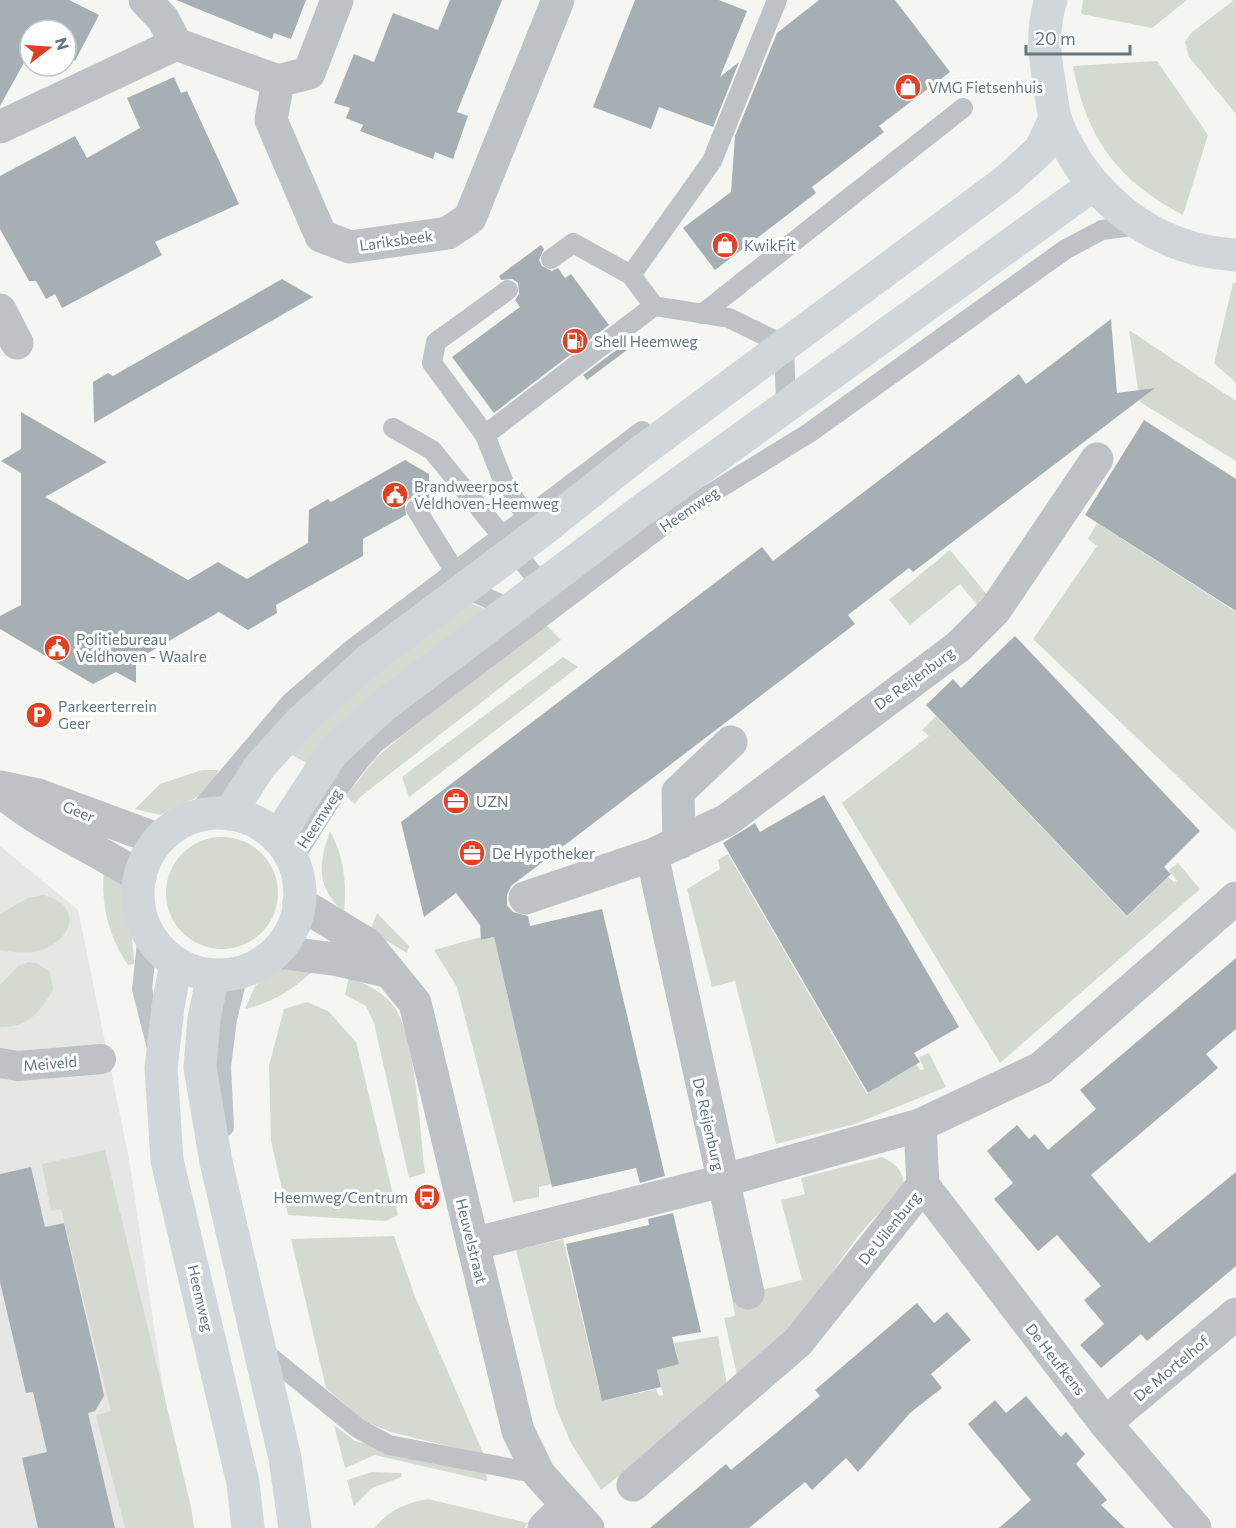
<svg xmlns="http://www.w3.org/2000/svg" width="1236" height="1528" viewBox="0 0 1236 1528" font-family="Commissioner,sans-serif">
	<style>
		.built { fill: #e6e6e5 }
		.green { fill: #d5dad0 }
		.building { fill: #a6b0b4 }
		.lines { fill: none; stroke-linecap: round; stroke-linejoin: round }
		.service { stroke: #bec2c6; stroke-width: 20 }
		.pedestrian { stroke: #bec2c6; stroke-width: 30 }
		.minor { stroke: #bec2c6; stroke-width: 33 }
		.tertiary { stroke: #bec2c6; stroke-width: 33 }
		.secondary { stroke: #d1d6da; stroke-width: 33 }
		.labels { text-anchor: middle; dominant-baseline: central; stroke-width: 6; stroke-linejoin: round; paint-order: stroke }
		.poi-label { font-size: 15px; fill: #647783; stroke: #fff; text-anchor: start }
		.street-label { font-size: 15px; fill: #647783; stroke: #fff }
	</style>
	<rect width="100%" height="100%" fill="#f5f5f1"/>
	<path class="built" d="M0,846l78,64 51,249 55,369h-184z"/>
	<path class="green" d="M1083,0h104l-35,28 -71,-14z
		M1234,0h2v114l-47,-57 -4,-15 6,-9z
		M1157,61l51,74 -25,80c-65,-34 -97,-77 -110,-149z
		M1233,283h3v100l-22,-20z
		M1129,330l107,71v60l-96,-59z
		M1097,523l139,89v220l-203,-193 64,-93 -9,-7z
		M950,550l39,47 -11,9 -18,-22 -50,41 -21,-25z
		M469,603l22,8 -180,154 -23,-12 39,-44z
		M545,624l16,16 -202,158 -4,6 -9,-8 30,-38 22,-19z
		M563,657l15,10 -169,130 -7,-20z
		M936,716l191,201 41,-40 6,5 3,-1 -8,-11 9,-7 22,26 -200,174 -158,-260 87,-67 -7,-6z
		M202,770h17l-11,22 -48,23 -25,-6 25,-25z
		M330,831c14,26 17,52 14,82 -28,-27 -26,-47 -14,-82z
		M166 893a56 56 0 1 1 112 0a56 56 0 1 1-112 0Z
		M728,854l139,240 49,-30 4,6 4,-1 -5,-12 10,-4 17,34 -91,37 -79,20 -41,-163 -23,6 -25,-98 33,-20 -2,-9z
		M104,867l21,21 4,11 5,65 -6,1c-21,-32 -27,-61 -24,-98z
		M43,895c9,3 20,6 24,15 10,19 -12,37 -29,41 -11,3 -27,1 -38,-1v-36l28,-16z
		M377,913l32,33 -2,7 -37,-22z
		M481,937v3l13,-3 58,247 -13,3v10l-26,5 -56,-215 -23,-37z
		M28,962l8,1 14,9 3,18c-14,23 -24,37 -53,37v-42l18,-19z
		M281,967h36c-21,21 -43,35 -72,42l10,-23z
		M349,977c17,7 35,15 46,31 21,31 25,125 30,165l-16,5 -35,-155 -8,-17 -21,-11z
		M307,1002l21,9 28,31 42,173 -12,6 -98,-6 -17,-74 -2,-75 15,-57z
		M105,1150l86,357 3,21h-69l-29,-113 15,-4 -50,-202 -10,2 -9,-47z
		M882,1157c17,8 24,18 22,37 -38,21 -66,73 -93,108 -22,28 -47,53 -73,77l-14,-61 11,-2 -3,-19 70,-17 -21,-80 24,-6 -4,-16z
		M394,1236l20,58 70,161 -93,-23 -27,-11 -38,-33 -35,-149z
		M563,1239l39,162 54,-12 3,7 4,-1 -6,-25 22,-7 -5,-20 44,-7 10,54 -127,100 -30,-47 -15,-35 -40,-158z
		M334,1425l21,16 131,33 1,7 -112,-26 -30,13z
		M372,1472l29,1 1,4 -30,11 -18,18 -7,-26z
		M428,1499l100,24 -4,5h-149c13,-18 31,-25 53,-29z"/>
	<path class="building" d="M0,0h69l30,15 -24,46 -9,-5v-26h-36v22l-30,54z
		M176,0h130l-15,39 -17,-6 -2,6z
		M450,0h52l-45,112 11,4 -15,43 -18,-7 -2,7 -73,-28 3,-6 -17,-7 4,-10 -16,-5 20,-49 20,8 19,-49 45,17z
		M635,0h84l28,11 -27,66 19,-15 -26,65 -54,-20 -8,22 -58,-22z
		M819,0h76l55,72 -71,54 5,6 -72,55 4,6 -101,77 -32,-42 48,-36 4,-56 42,-103z
		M174,77l7,16 6,-2 52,113 -84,38 7,13 -100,53 -7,-14 -9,5 -10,-18h-7l-29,-52v-53l75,-40 12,22 53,-30 -13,-30z
		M541,245l3,4 -5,11 3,6 10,5 6,-3 7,10 6,-4 38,51 -115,88 -42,-56 68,-50 -5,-7 4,-6 -1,-11 -6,-4 -11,1 -2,-4z
		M282,279l31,18 -219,126 -1,-41 15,-9 5,3z
		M1111,319l6,74 38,-5 -242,184 -4,-4 -61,47 7,9 -344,262 -4,9v10l6,7 15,4 2,10 72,-17 63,267 -25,7 -4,-15 -84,19 -58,-250 -13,3 -1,-15 -24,-32 -32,24 -23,-95 361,-275 11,14 246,-187 7,10z
		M623,345l4,5 -40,30 -4,-5z
		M21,412l86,50 -62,35 143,83 30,-18 29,17 61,-36 1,-33 19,-11 3,3 74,-42 24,14v27l-3,2 -10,-6 -7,2 -4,5 1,11 -43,24v17l-87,49 1,8 -29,17 -29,-18 -83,48v23l-20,-11 -23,12 -93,-55v-13l21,-11v-132l-20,-12 20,-12z
		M1144,420l92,59v132l-151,-96z
		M1015,636l185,195 -36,36 7,7 -44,42 -201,-211 27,-26 8,9z
		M824,795l135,232 -45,26 6,9 -52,31 -145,-250 32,-20 5,9z
		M1236,958v71l-30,25 12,14 -127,107 58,68 87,-71v94l-89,75 -6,-7 -40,34 -21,-23 24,-21 -20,-24 17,-14 -44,-51 -19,16 -44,-52 19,-16 -26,-32 30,-26 12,14 6,-5 13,16 48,-41 -16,-19z
		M31,1167l14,60 19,-4 34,145 6,28 -9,15 -7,2 27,115h-77l-16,-70 25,-6 -14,-60 -7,1 -26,-111v-108z
		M673,1213l28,119 -29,5 7,27 -22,6 4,17 -59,14 -36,-157 83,-19 -1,-6z
		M917,1303l17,20 13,-11 24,28 -40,34 11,14 -32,25 -52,59 -12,-14 -34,32 -7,-8 -56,46h-99l76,-64 5,6 51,-42 38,-32 -5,-6z
		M1026,1396l35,41 5,-5 19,22 -9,10 31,36 -6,5 24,23h-126l32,-28 -63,-76 27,-24 11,13z"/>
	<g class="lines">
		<path class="service" d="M551,259l22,-16 58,32
			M654,306l-23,-31 81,-114 65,-161
			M702,314l261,-206
			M393,428l39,22 110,135
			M485,435l-53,-72 4,-21 72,-52
			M416,509l49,79 46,21
			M534,525l-28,-37 -21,-53 169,-129 75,12 55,27 2,59
			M194,817l97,-115 60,-52 291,-219
			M293,860c25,-41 49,-80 81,-116l307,-232 128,-79 257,-184 36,-19 37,-5
			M148,934l-6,55 14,55
			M224,1127l-3,-61 6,-47 11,-45
			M259,1348l100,81 30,16 150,29"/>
		<path class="pedestrian" d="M0,1063l18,3 83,-7"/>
		<path class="minor" d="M145,0l18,19 13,25 102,37
			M337,0l-28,73 -31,8 -7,39 50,116 29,11 98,-14 22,-15 88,-218
			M0,127l176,-83
			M0,310l17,33
			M0,787l38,8 119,44
			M8,797c40,32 89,52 132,80
			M679,843l-1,-51 53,-50
			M525,898l127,-43
			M923,1185l182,238 90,105
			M473,1244l249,-63 198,-56
			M748,1293l-96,-438 75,-35 231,-173 37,-37 102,-151
			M1105,1423l131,-109
			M633,1485l165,-143 125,-157 -3,-60 121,-57 195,-170
			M544,1528l22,-22"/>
		<path class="tertiary" d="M299,903l68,41 48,59 103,428 21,43 49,54
			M277,952l57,7 56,13"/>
		<path class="secondary" d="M1051,0c-9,26 -7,55 -2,81 2,12 3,25 6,36 4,15 14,32 22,45 37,55 92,89 159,93
			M138 894a81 81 0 1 1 162 0a81 81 0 1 1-162 0Z
			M229,814l31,-48 41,-45 68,-61 171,-128 98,-78 368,-273 34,-31 15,-31
			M277,838l56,-86 50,-46 258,-195 452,-326
			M176,963l-8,44 -7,61 6,92 76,323 5,45
			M213,975l-9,44 -4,48 16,95 69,296 10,70"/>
	</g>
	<defs>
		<symbol id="shop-disc" viewBox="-11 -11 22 22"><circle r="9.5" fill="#e43f22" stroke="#fff"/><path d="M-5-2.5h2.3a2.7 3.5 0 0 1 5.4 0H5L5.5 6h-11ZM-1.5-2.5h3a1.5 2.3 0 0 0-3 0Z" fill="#fff"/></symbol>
		<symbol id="fuel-disc" viewBox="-11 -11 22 22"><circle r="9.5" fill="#e43f22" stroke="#fff"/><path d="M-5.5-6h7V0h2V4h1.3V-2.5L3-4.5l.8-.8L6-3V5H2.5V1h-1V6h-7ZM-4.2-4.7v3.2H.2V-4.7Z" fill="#fff"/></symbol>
		<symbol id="civic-disc" viewBox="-11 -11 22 22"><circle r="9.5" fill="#e43f22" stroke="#fff"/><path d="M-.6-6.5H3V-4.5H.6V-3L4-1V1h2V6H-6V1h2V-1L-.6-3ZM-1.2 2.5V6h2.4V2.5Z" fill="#fff"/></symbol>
		<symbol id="parking-disc" viewBox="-11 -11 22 22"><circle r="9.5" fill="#e43f22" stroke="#fff"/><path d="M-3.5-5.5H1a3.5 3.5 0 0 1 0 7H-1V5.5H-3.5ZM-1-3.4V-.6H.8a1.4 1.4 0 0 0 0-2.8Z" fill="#fff"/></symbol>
		<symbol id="office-disc" viewBox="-11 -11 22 22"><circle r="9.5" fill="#e43f22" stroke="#fff"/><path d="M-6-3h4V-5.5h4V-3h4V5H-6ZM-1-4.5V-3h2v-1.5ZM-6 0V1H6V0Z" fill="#fff"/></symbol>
		<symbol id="bus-disc" viewBox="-11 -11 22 22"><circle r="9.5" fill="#e43f22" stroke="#fff"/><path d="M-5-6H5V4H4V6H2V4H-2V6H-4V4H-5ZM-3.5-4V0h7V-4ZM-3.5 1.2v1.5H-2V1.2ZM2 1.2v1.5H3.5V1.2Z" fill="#fff"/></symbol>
	</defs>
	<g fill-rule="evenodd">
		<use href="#shop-disc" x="893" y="72" width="30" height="30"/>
		<use href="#shop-disc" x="710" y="230" width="30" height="30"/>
		<use href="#fuel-disc" x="560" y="326" width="30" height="30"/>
		<use href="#civic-disc" x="380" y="480" width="30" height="30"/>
		<use href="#civic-disc" x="42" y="633" width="30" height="30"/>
		<use href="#parking-disc" x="24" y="700" width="30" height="30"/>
		<use href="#office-disc" x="441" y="786" width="30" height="30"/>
		<use href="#office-disc" x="457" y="838" width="30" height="30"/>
		<use href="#bus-disc" x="412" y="1182" width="30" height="30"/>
	</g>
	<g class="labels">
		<g class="poi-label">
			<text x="928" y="87">VMG Fietsenhuis</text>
			<text x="744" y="245">KwikFit</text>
			<text x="594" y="341">Shell Heemweg</text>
			<text x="414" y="486">Brandweerpost<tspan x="414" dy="17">Veldhoven-Heemweg</tspan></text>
			<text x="76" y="639">Politiebureau<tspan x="76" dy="17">Veldhoven - Waalre</tspan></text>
			<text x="58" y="706">Parkeerterrein<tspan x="58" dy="17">Geer</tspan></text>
			<text x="476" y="801">UZN</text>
			<text x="492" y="853">De Hypotheker</text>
			<text x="408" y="1197" text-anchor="end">Heemweg/Centrum</text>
		</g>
		<g class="street-label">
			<text transform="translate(396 240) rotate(-8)">Lariksbeek</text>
			<text transform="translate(689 509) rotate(-34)">Heemweg</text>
			<text transform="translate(914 678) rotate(-36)">De Reijenburg</text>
			<text transform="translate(79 811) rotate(22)">Geer</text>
			<text transform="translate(319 818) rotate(-57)">Heemweg</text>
			<text transform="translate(50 1063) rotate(-5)">Meiveld</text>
			<text transform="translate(709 1124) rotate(77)">De Reijenburg</text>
			<text transform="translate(889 1228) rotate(-51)">De Uilenburg</text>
			<text transform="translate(472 1241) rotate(76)">Heuvelstraat</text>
			<text transform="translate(201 1298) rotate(77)">Heemweg</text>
			<text transform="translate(1056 1359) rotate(52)">De Heufkens</text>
			<text transform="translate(1171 1368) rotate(-40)">De Mortelhof</text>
		</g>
	</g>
	<g transform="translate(48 48) rotate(73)"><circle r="28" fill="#ffffff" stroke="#c1c9cd" stroke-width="1.5"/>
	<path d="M0-4.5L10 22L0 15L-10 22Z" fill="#e43f22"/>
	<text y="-9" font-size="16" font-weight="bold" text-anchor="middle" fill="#647783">N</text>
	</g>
	<path d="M1026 45v9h104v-9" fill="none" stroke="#647783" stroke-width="3"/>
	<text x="1035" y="45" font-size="18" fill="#647783" stroke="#ffffff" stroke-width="4.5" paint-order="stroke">20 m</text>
</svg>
